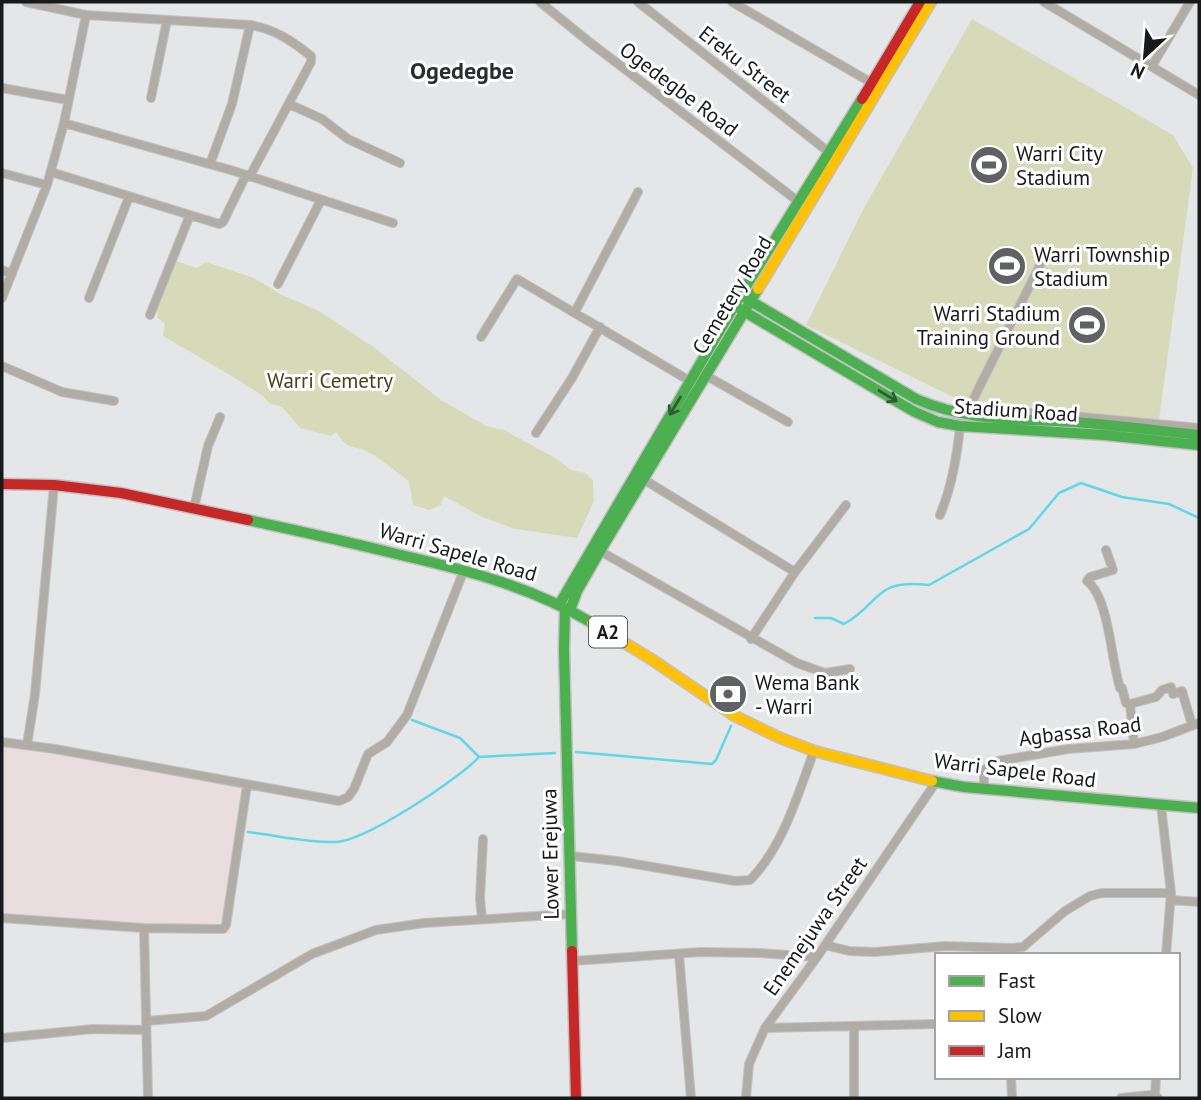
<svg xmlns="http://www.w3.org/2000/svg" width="1201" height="1100" viewBox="0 0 1201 1100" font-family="'PT Sans',sans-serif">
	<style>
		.commercial { fill: #eaddde }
		.green { fill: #d7dab9 }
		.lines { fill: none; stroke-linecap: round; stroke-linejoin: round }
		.stream { stroke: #61d7e8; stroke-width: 2.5 }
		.street-casing { stroke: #c0c1c2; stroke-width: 10 }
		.fast-casing { stroke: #c0c1c2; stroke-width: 13 }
		.slow-casing { stroke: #c0c1c2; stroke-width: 13 }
		.jam-casing { stroke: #c0c1c2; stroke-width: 13 }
		.street { stroke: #b1ada6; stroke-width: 8 }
		.fast { stroke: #4caf50; stroke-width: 10 }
		.slow { stroke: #ffc107; stroke-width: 10 }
		.jam { stroke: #c62828; stroke-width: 10 }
		.oneway { stroke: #2f5c32 }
		.labels { text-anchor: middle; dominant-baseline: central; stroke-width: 6; stroke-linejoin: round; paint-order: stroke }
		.shield { fill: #fff; stroke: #5d5e5f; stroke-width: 2 }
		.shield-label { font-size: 19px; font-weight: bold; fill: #18191a }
		.street-label { font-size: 21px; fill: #18191a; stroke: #fff }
		.poi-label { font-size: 21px; fill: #18191a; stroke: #fff; text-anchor: start }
		.park-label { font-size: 21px; fill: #434418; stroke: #fff }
		.quarter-label { font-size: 24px; font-weight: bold; fill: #2b2d2f; stroke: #fff }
	</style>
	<rect width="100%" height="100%" fill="#e4e6e8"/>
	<path class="commercial" d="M2,737l250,43 -22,154h-89l-139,-11z"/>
	<path class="green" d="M972,19l201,116 20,33 -34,252 -202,-21 -151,-74 58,-117z
		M176,261l21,7 9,-6 48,16 26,16 39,17 53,35 69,54 45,26 18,4 53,29 14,11 14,3 8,7 1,21 -17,37 -61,-9 -34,-12 -38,-21 -3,9 -12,5 -16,-5 -4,-24c-13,-9 -27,-22 -41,-29 -17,-8 -19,-1 -32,-20l-5,4 -31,-8 -18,-21 -13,-4 -6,-7 -33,-21 -67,-39 2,-12 -7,-6 -1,-8z"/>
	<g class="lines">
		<path class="stream" d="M815,618h16l13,6c37,-20 29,-46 85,-39l100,-56 30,-36 22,-10 41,14 47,7 30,14
			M412,720l48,18 19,19
			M576,752l136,12 4,-4 15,-34
			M248,832c27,3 60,11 87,10 29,0 124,-63 144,-85l76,-4"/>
		<defs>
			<path id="street" d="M26,2l60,13 164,10c25,4 42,16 61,31v6l-61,114
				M540,2l48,39 211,161
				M638,2l192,151
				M732,2l140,81
				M1044,2l155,93
				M1152,66l38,-64
				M2,88l66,12
				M151,98l16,-78
				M289,104l33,15 26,20 52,24
				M64,123l170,48 159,52
				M210,164l22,-60 18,-79
				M51,172l139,43
				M2,173l45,12
				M2,270l10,4
				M278,284l43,-84
				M2,298l45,-113 17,-62 22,-108
				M89,298l40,-101
				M575,312l63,-120
				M150,315l40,-100 29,9 4,-2 23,-47
				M481,337l36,-58 173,102
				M2,366l60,26 52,9
				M705,375l83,47
				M969,408l32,4 40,1 158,15
				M968,410l72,-145
				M536,433l36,-55 28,-51
				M643,479l152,93
				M194,508l14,-62 12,-29
				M940,515c12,-29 17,-57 20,-89
				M1106,550l7,20 -23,7 -3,4c22,16 24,79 33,107h2l4,15 4,1 4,40
				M600,551l197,112 28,10 25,-4
				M751,639l44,-67 51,-67
				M1130,704l26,-7 6,-7 9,-3 2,7 9,-3 10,34
				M2,742l53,7 284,52 9,-4 6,-8 14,-35 19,-12 20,-27 57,-145
				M27,745l8,-51 19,-209
				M984,789v-19l14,-9 70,-12 66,-5 28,-7 37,-14
				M1161,805l10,88 -5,62
				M571,856l46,5 118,20 15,-1c33,-33 48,-86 64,-129
				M1171,900l28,2
				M2,918l142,10 79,1 3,-4 21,-140
				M482,919l-2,-20 3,-60
				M144,928l4,170
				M825,945l24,6 26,1 70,-6 66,2 12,-1 42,-36 25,-15 12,-3h69
				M679,954l12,144
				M573,961l128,-9 58,1 58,4
				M146,1021l60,-5 106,-62 64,-24 48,-7 147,-9
				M765,1028l172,-4
				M2,1038l91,-9 53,1
				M1011,1077l1,21
				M1155,1096l1,-19
				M746,1098l3,-34 16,-36 52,-71 119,-175
				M854,1098v-72
				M1121,1098l29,-3 8,3"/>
			<path id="fast" d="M747,299l169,100c57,25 110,19 170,24 38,3 75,8 113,12
				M740,309l173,102 25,11 22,4 145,9 94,10
				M248,520c52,11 105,23 157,36 65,15 129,32 187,67
				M559,605l181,-309 122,-197
				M565,608l-1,42 8,301
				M570,610l7,-19 23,-40 158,-262
				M932,781l32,6 235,21"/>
			<path id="slow" d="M758,289l173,-287
				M592,623l59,36 84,57 43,21 36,14 118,30"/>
			<path id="jam" d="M862,99l58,-97
				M2,484l52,1 67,8 127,27
				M572,951l4,147"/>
		</defs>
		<use href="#street" class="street-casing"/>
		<use href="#fast" class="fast-casing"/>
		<use href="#slow" class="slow-casing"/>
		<use href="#jam" class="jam-casing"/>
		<use href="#street" class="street"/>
		<use href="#fast" class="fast"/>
		<use href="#slow" class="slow"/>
		<use href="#jam" class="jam"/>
	</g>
	<defs><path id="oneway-shaft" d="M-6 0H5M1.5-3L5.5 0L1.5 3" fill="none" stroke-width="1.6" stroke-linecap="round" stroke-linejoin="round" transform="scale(1.75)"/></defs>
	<g class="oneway">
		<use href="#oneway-shaft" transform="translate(888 396) rotate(31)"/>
		<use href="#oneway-shaft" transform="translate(675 406) rotate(121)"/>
	</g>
	<defs>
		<symbol id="stadium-disc" viewBox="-11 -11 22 22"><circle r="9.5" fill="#5f6162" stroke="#fff"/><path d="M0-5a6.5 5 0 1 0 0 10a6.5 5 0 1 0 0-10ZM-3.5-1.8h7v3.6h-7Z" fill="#fff"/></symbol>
		<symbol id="bank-disc" viewBox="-11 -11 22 22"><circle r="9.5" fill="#5f6162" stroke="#fff"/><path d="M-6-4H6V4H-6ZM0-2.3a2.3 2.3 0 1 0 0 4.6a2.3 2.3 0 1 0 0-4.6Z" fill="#fff"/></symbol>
	</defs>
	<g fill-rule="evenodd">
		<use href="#stadium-disc" x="967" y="143" width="44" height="44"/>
		<use href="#stadium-disc" x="985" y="244" width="44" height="44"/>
		<use href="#stadium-disc" x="1065" y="303" width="44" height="44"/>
		<use href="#bank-disc" x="706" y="672" width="44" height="44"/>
	</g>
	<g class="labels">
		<rect class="shield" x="589" y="616.5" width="38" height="31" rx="5"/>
		<g class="shield-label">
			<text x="608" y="632">A2</text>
		</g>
		<g class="street-label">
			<text transform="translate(745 64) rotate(38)">Ereku Street</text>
			<text transform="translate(679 89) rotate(37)">Ogedegbe Road</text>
			<text transform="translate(732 295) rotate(-59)">Cemetery Road</text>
			<text transform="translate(1016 410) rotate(4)">Stadium Road</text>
			<text transform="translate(458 552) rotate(16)">Warri Sapele Road</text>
			<text transform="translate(1080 731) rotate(-7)">Agbassa Road</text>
			<text transform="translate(1015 770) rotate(7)">Warri Sapele Road</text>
			<text transform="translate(550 854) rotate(-91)">Lower Erejuwa</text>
			<text transform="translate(815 926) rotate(-55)">Enemejuwa Street</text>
		</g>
		<g class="poi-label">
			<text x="1016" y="153">Warri City<tspan x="1016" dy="24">Stadium</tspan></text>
			<text x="1034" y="254">Warri Township<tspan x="1034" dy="24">Stadium</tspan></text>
			<text x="1060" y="313" text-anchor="end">Warri Stadium<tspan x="1060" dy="24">Training Ground</tspan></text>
			<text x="755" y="682">Wema Bank<tspan x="755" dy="24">- Warri</tspan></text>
		</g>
		<g class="park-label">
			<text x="330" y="380">Warri Cemetry</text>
		</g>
		<g class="quarter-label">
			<text x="462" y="70">Ogedegbe</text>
		</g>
	</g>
	<rect width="1201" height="1100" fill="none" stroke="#18191a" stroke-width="7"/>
	<rect x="935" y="953" width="245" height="126" fill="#ffffff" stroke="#a3a3a3" stroke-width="2"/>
	<rect x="949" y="976" width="35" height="10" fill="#4caf50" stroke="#a3a3a3" stroke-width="2"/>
	<text x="998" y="988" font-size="21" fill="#18191a">Fast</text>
	<rect x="949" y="1011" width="35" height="10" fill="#ffc107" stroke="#a3a3a3" stroke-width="2"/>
	<text x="998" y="1023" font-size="21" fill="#18191a">Slow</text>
	<rect x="949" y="1046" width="35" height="10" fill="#c62828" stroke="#a3a3a3" stroke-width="2"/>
	<text x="998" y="1058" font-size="21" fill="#18191a">Jam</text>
	<g transform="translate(1145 56) rotate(206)" stroke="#ffffff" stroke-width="5" paint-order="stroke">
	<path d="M0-5L12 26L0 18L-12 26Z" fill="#18191a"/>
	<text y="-10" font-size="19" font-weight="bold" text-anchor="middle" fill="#18191a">N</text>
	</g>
</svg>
